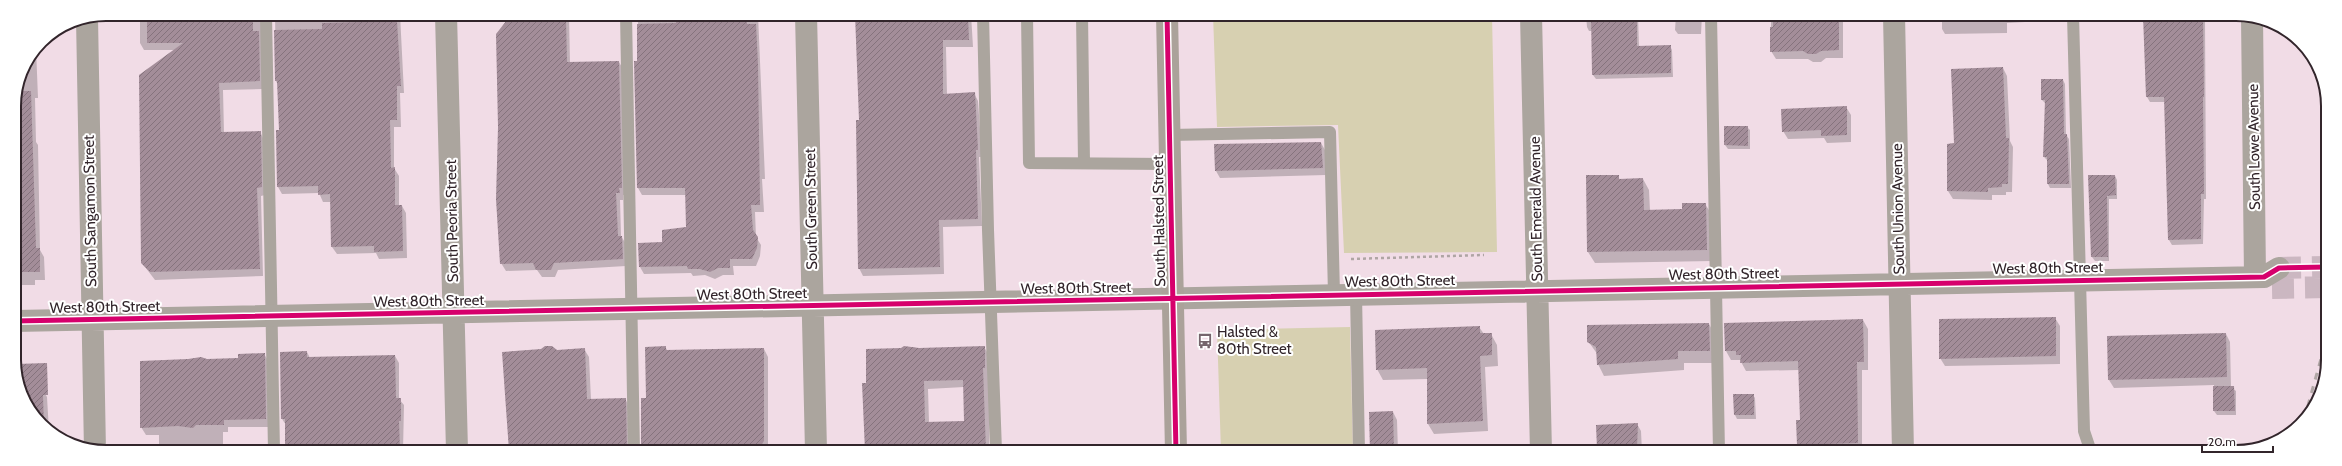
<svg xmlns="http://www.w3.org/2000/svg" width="2342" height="466" viewBox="0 0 2342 466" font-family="Cabin,sans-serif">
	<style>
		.grass { fill: #d7d0b1 }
		.shadow { fill: #0003; fill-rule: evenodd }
		.building { fill: url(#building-hatch); fill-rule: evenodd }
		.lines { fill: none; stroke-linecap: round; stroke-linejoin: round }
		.street-tunnel { stroke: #cbb7c1; stroke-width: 22; stroke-dasharray: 22 11; stroke-linecap: butt }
		.path { stroke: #afa5a4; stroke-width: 2.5; stroke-dasharray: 3 3; stroke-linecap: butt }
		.lane { stroke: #aba59e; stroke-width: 12 }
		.street { stroke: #aba59e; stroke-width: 22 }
		.secondary { stroke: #aba29a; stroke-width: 22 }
		.rail { stroke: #b0a6a5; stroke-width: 3; stroke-dasharray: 7 7; stroke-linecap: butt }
		.cycleway-casing { stroke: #fff; stroke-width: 8 }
		.cycleway { stroke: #d6006c; stroke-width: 5 }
		.labels { text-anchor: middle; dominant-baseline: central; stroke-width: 4; stroke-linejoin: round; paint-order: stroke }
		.street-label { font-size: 15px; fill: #32252b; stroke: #fff }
		.poi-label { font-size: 15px; fill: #32252b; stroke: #fff; text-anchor: start }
		.rim { fill: none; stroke: #32252b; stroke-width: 2 }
	</style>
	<defs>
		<pattern id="building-hatch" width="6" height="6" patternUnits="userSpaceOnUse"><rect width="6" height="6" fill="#a38d99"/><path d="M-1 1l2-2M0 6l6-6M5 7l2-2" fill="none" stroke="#85737d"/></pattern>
	</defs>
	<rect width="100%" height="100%" fill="#f1dce6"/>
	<path class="grass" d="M1213,14l279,1 5,237 -153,1 -6,-128 -121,2z
		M1350,327l3,125h-132l-4,-122z"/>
	<path class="shadow" d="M140,14h260l4,79h-4l1,34h-7v41l5,8v30h3l4,7 1,45 -28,1 -3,-6 -39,1 -5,-7 -1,-45h-8l-4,-9 -37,1 -4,-7 2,-56 -2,-46 -2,-4 -1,-66h-8l-4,74 -40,1 1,43 36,-1 4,8 1,55 -4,1 2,80 -108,4 -13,-17 33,-213h-31l-4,-7z
		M499,14h80l-10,1 1,48 49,-1 4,7 2,126h-2v5h-3l1,36 5,8v22l-68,4 -3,7h-13l-5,-7 -31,1 -5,-8 -1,-32 -2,-5 1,-99 -2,-92 15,-21z
		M638,14h120l7,165h-3l2,33h-9l1,25 5,8 -1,11 -4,10h-23l1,9h-11l-8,4 -10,-4 -12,1 -2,-3 -47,1 -4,-7 23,-24 24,-15 -1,-33h-44l-4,-7z
		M856,14h115l2,33h-27l1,48 27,-2 4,8 4,56h-3l3,69 -39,1 1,47 -81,2 -4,-8 1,-147z
		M1586,15h52l1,32 31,-1 2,4 1,27 -77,2 -3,-4 -1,-44h-3l-2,-4z
		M1676,15h26l-1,19h-23l-3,-4z
		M1771,15h75v4h-3v39h-17l-5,4h-8l-5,-3h-32l-5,-8z
		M1942,15h120v5l-55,3v10l-62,1 -3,-5z
		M2142,15h63l1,184h-2l-1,45 -31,1 -3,-5 -4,-138h-15l-3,-5 -3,-75z
		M36,48l2,50h-3l1,44 2,3 2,105 4,7 1,23h-10v5h-20l-1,-179 7,-36z
		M2003,68l4,8 3,65 3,6 -1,45h-6v3h-14v5l-39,-1 -5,-8 7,-47z
		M2063,80l2,4 1,51 3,4 2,49h-21l-2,-4v-23l-4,-4 2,-53 -4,-4z
		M1846,107l5,8v27l-24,1 -3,-5 -36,1 -5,-8z
		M1725,127h22l3,3v19h-22l-3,-4z
		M1321,143l4,7 1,25 -106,3 -4,-7z
		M1618,176l2,4 23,-1 6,11 1,21 33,-1 22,-6 7,11 1,46 -118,2 -7,-11z
		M2089,176h26l2,4v19h-8v62h-14l-3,-4z
		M2055,318l5,8v38l-115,2 -5,-8z
		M1863,320l5,9v41h-6v81l-60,1 -4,-8 3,-23 -2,-51 -53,1 -6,-11h-9l-5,-9 -1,-27z
		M1709,324l6,11 1,28h-32v7l-80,6 -6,-12v-9l-10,-14z
		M1479,327l5,7h7l6,11 1,21 -13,1 3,64 -54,3 -6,-10v-45l-45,1 -6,-11z
		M2226,334l4,8 1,45 5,4v24h-19l-3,-4v-26l-100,3 -5,-8z
		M665,347l3,4 96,-2 4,8v94h-126v-52h5z
		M913,347l6,2 65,-2 5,8v96h-123l-3,-67h4l34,-35zM964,387l1,35h-36l-1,-33z
		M584,349l5,8 2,43 34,-1 5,8v44h-120l-6,-98z
		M307,352l3,6 85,-2 4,7v36l5,6 -1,46h-117v-26l-4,-6z
		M264,354l5,8 1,65h-42v5h-5v19h-64v-16h-13l-5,-8 65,-67 33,-1z
		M16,371l26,18 5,8 2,34 -4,-2 -29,-51z
		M1734,395h19l2,3 1,21h-19l-2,-4z
		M1393,412l4,8 1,32h-27z
		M1637,424l4,7 1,21h-45v-27z
		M2079,448l3,4h-121v-1z"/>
	<path class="building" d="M147,14h58v8h48v9h6l1,50 -41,2 2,49 40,-1 1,56 -5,1 3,81 -110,3 -9,-9 -2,-188 44,-32h-36z
		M855,14h77v4l36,-2 1,24h-26v54l32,-2 3,58h-2l2,69 -39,1 1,47 -82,2 -2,-149h3z
		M747,15v9h9l2,41 2,140h-9l2,25 5,7 -1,11 -5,11h-22v9h-12l-8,4 -10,-3h-12l-1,-3 -48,1 -1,-24 24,-1v-12l24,-3 -1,-39h-48l-3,-127h3v-37l39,-1v-6z
		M1591,15h46v31l34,-1v28l-79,2z
		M1773,15h66v35l-18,1 -5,3h-8l-5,-3 -33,1v-25h3z
		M2143,15h60l1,82h-1l1,97h-3v45l-33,1 -4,-143h-18z
		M566,19l1,43 52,-1 3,127h-3l1,5h-4l2,43h4l1,23 -69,4 -3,7h-15l-3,-7 -33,1 -4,-65 2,-72 -2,-93 11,-14z
		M397,21l4,65h-4v34h-7l1,48 4,-1v38h7l1,46 -29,1v-6l-43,1 -1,-53 -12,1v-9l-41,1 -1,-57h3l-2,-49h-2l-1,-51 48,-1v-6z
		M2003,67l3,71h3l-1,46h-6v3l-14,1v4l-41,-1v-47l7,-1 -3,-74z
		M2041,79h22l1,55h3l2,50h-22v-27h-4l2,-57h-4z
		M17,91h14l5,157h4v24h-25l-1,-166z
		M1847,106v29l-26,1v-6l-39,2 -1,-23z
		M1724,126h24v20l-24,-1z
		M1321,142l2,26 -108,3 -1,-27z
		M1586,175h33v4l24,-1 1,32 38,-1v-6h24l1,47 -120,2z
		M2088,175h27l1,20 -9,1 1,61h-17z
		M2056,317v39l-117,3v-40z
		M1863,319l1,43h-7l1,81 -61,2 -1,-25h4l-2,-59 -58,2 1,-8h-5v-4h-11l-1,-28z
		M1709,323l1,28h-32v8l-81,6 -1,-18 -9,-5v-17z
		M1480,326v7h12v22l-12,1 3,65 -56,3v-56l-51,2 -1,-40z
		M2226,333l1,44 -119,3 -1,-44z
		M545,346h7l5,4 28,-2 2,51 39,-1 1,53h-118l-7,-99 39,-3z
		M666,346v4l98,-2v93l-7,10h-116v-53h5l-1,-51z
		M904,346l15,2 66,-2v22h-2l3,83h-121l-3,-68h4v-34l35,-1zM963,380l1,41 -39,1 -1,-41z
		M307,351v6l88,-2 1,43h5v23h-2l1,30h-115v-32h-4l-1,-67z
		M265,353l1,66 -42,1v5h-28l-3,3 -15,-2 -38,2v-67l48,-2 13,-2 6,2 31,-1v-4z
		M47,363l1,32h-5l1,33 -28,-50v-14z
		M2213,386h21l1,25h-22z
		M1733,394h21v21h-20z
		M1393,411l1,40 -24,1 -1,-40z
		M1638,423l-1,25 -40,1 -1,-24z"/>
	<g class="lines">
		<path class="street-tunnel" d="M2279,268l48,-1
			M2272,288l55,-1"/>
		<path class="path" d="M1351,259l133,-4"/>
		<path class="lane" d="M266,14l8,437
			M626,14l8,437
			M983,14l5,216 8,221
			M1027,14l2,149 141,1
			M1082,14l2,149
			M1711,15l8,437
			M2073,15l11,416 7,21
			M1170,135l160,-3 4,162
			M1356,294l3,158"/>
		<path class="street" d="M446,14l11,437
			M806,14l10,437
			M1531,15l10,437
			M1894,15l9,437
			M2252,17l3,260
			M87,18l8,433
			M15,321l2249,-44 15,-9"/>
		<path class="secondary" d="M1167,14l9,438"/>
		<path class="rail" d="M2304,420l23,-83"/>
		<defs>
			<path id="cycleway" d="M1167,14l9,438
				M15,321l2249,-44 15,-9 48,-1"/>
		</defs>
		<use href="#cycleway" class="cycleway-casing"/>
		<use href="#cycleway" class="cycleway"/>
	</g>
	<defs>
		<symbol id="bus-bare" viewBox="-9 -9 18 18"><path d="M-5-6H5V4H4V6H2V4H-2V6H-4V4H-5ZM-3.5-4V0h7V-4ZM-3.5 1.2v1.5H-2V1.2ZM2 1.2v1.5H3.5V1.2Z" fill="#75656c" stroke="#fff" stroke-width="2.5" paint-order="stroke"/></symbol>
	</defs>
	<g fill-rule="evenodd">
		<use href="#bus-bare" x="1194" y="330" width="22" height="22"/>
	</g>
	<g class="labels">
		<g class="street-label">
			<text transform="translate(2254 147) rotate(-91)">South Lowe Avenue</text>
			<text transform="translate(811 209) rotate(-91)">South Green Street</text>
			<text transform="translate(1536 209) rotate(-91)">South Emerald Avenue</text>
			<text transform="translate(1898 209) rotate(-91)">South Union Avenue</text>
			<text transform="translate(90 211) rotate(-91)">South Sangamon Street</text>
			<text transform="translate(452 221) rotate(-91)">South Peoria Street</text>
			<text transform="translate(1159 221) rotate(-91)">South Halsted Street</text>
			<text transform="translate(2048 268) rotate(-1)">West 80th Street</text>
			<text transform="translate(1724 274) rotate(-1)">West 80th Street</text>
			<text transform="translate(1400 281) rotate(-1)">West 80th Street</text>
			<text transform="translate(1076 288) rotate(-1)">West 80th Street</text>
			<text transform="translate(752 294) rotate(-1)">West 80th Street</text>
			<text transform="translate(429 301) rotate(-1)">West 80th Street</text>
			<text transform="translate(105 307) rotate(-1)">West 80th Street</text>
		</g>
		<g class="poi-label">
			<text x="1217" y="332">Halsted &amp;<tspan x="1217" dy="17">80th Street</tspan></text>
		</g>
	</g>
	<path d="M0 0H2342V466H0ZM106 21H2236A85 85 0 0 1 2321 106V360A85 85 0 0 1 2236 445H106A85 85 0 0 1 21 360V106A85 85 0 0 1 106 21Z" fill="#fff" fill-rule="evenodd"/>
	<path class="rim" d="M106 21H2236A85 85 0 0 1 2321 106V360A85 85 0 0 1 2236 445H106A85 85 0 0 1 21 360V106A85 85 0 0 1 106 21Z"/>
	<path d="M2202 446v6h71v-6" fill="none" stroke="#32252b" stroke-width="2"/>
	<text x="2208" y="446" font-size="12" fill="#32252b" stroke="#ffffff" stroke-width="3" paint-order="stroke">20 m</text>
</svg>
